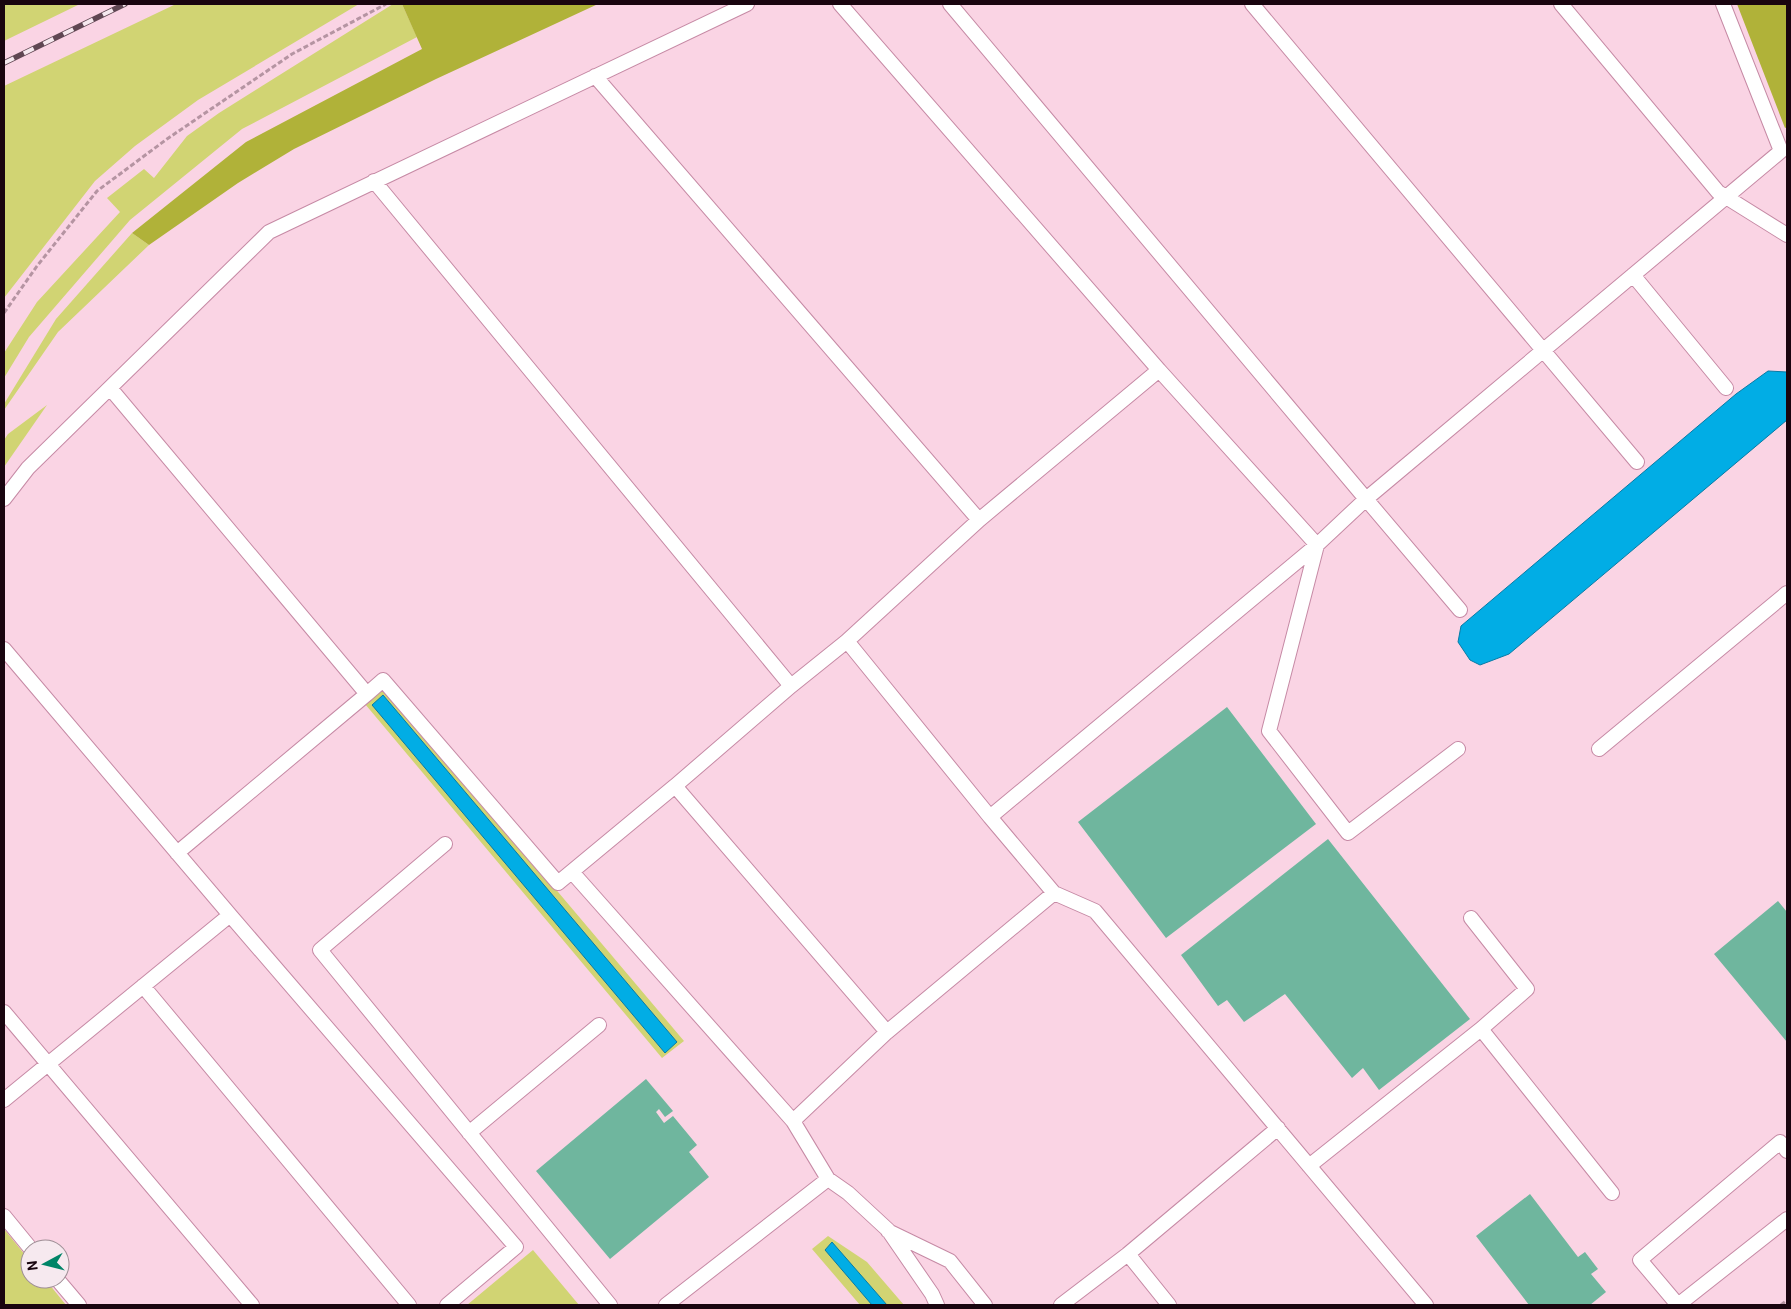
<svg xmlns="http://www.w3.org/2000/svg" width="1791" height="1309" viewBox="0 0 1791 1309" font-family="Roboto,sans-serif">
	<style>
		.green { fill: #d1d473 }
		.forest { fill: #b0b239 }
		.water { fill: #01ade5; stroke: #087ba5 }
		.building { fill: #6fb69e }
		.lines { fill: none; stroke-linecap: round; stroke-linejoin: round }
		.lane-casing { stroke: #c68aa5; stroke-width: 16 }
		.path { stroke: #b594a2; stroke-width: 3; stroke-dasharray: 5 2.5; stroke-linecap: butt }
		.lane { stroke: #fff; stroke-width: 14 }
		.rail-casing { stroke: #604753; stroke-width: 5.5 }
		.rail { stroke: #f6e9ef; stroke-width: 4; stroke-dasharray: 11; stroke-linecap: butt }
	</style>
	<rect width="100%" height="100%" fill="#fad4e4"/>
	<path class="green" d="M4,4h76l-76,37z
		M176,4h183l-161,96 -63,46 -40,35 -91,117v-212z
		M393,4h9l15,33 -175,92 -112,91 -101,117 -25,41v-25l33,-51 83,-90 -13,-14 37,-29 10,9 33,-42 32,-23z
		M132,233l17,12 -91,87 -54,78v-6l52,-85z
		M47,405l-43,62v-27l4,-6z
		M385,687l299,354 -22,17 -297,-354z
		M4,1229l26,32v18h15l21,26h-62z
		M828,1236l39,26 37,43h-44l-48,-56z
		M533,1250l46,55h-112z"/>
	<path class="forest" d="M402,4h196l-162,75 -142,70 -56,34 -89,62 -17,-12 114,-91 176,-93z
		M1737,4h49l1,1v122l-2,1z"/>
	<path class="water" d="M1768,371l19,1v48l-278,234 -29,11 -10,-5 -12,-18 3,-16 275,-232z
		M383,695l294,347 -12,11 -293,-348z
		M832,1242l55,63h-15l-47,-55z"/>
	<path class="building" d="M1227,707l89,117 -150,114 -88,-116z
		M1328,839l142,180 -91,71 -16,-22 -11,10 -67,-84 -41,28 -17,-22 -9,6 -37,-51z
		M1778,901l9,11v130l-73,-88z
		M646,1079l27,32 -8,6 -6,-8 -3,3 8,11 9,-7 24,29 -8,7 20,25 -99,82 -74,-88z
		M1530,1194l48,63 7,-5 13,17 -7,5 15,18 -16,13h-61l-53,-69z"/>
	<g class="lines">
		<defs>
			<path id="lane" d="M950,4l416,495 415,-348 -58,-147
				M1252,4l385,458
				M1561,4l157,188 69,43
				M595,76l384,444 180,-150 -319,-366
				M374,181l417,505 -116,100 212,246 -94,89 35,58
				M1633,275l93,113
				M110,388l257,306 -190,159
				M4,499l24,-31 241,-236 478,-228
				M847,641l132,-121
				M4,649l226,266 -226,185
				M791,686l56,-45 143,176 327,-272 -158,-175
				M367,694l16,-14 175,203 117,-97
				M1458,749l-110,84 -79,-102 48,-186 49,-46 94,111
				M1599,749l188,-156
				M445,844l-125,106 290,355
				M572,872l221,249
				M1054,893l41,18 331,394
				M230,915l286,332 -69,58
				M1471,918l56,71 -46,40
				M143,986l266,319
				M4,1012l248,293
				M887,1032l167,-139 -64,-76
				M469,1133l130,-108
				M1309,1166l172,-137 131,164
				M4,1216l27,33
				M888,1231l62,30 35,44
				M1128,1254l150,-126
				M57,1279l22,26
				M666,1305l162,-126 20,14 40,37 44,64 5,11
				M1061,1305l67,-51 41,51
				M1678,1305l-38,-45 140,-118 7,9
				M1678,1305l109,-86"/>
		</defs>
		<use href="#lane" class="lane-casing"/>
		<path class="path" d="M4,313l33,-47 60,-75 70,-52 125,-85 94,-50
			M1781,1305l6,-5"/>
		<use href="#lane" class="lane"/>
		<defs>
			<path id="rail" d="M4,63l121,-59"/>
		</defs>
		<use href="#rail" class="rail-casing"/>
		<use href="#rail" class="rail"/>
	</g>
	<rect width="1791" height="1309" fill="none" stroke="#19050f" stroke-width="10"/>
	<g transform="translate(45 1264) rotate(263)"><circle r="24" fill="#f6e9ef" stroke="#9e8e95"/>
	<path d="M0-4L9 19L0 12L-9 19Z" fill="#008467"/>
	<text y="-8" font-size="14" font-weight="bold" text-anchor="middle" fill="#19050f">N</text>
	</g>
</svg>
